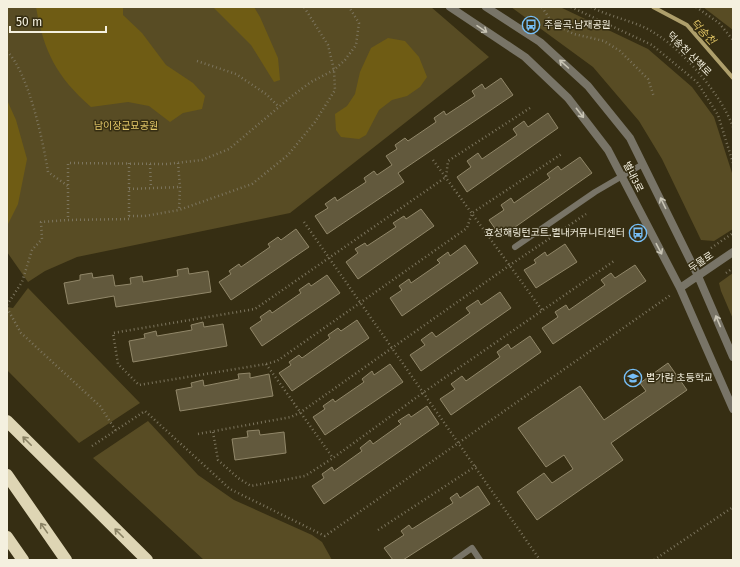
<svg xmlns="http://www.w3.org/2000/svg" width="740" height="567" viewBox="0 0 740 567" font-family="'Fira Sans','Noto Sans KR',sans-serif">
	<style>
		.green { fill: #584c24 }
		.forest { fill: #6f5c14 }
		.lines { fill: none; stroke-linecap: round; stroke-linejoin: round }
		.stream { stroke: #ae9f6b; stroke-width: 4 }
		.building { fill: #62593d; stroke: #918769 }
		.path { stroke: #7c755e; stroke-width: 2.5; stroke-dasharray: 1 3; stroke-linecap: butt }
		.lane { stroke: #787467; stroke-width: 6 }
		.street { stroke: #787467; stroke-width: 8 }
		.highway { stroke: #ded5b4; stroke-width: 12 }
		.oneway { stroke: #c9c5b5 }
		.oneway2 { stroke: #8a8264 }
		.labels { text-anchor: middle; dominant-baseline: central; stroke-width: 3; stroke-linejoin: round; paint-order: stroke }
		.poi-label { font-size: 10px; fill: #f4f0df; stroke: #362e13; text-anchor: start }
		.street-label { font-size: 10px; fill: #f4f0df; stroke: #362e13 }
		.park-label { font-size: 10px; fill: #e5c969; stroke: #362e13 }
		.water-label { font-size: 11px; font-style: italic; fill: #dec263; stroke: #362e13 }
	</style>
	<rect width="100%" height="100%" fill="#362e13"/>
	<path class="green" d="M7,7h424l58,50 -199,156 -213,44 -32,14 -17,11 -21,-30z
		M511,7h49l88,42 44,38 22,30 19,59v53l-19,12 -13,-1 -39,-81 -23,-38 -46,-54z
		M703,7h29l1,23z
		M733,273v46l-12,-28 -2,-8z
		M28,288l112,115 -61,40 -72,-73v-63l6,1z
		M148,421l50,54 36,25 78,35 10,7 10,18h-128l-111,-102z"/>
	<path class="forest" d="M36,7h87v8l19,18 24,32 27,18 12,13 -3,13 -19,4 -13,9 -21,-16 -21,-4 -37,5c-35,-31 -47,-55 -55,-100z
		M213,7h41l6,10 18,41 2,22 -6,2 -23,-37z
		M388,38l17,3 14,16 8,20 -7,10 -13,9 -15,4 -13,10 -13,25 -7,4 -18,-2 -5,-7 -1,-16 12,-8 8,-12 5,-22 11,-24z
		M7,100l9,20 11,39 -9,45 -11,22z"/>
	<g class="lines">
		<path class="stream" d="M653,7l34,18 46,53"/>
	</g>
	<path class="building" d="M501,78l12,17 -115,78 6,9 -77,52 -12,-18 13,-8 -3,-4 10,-7 2,4 29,-19 -2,-4 10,-7 3,4 15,-10 -6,-9 11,-7 -2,-4 10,-7 3,3 28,-19 -2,-4 10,-7 2,4 29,-19 -3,-5 10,-7 3,5z
		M548,113l10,15 -91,64 -10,-15 14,-10 -4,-6 11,-8 4,6 35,-24 -4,-6 11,-8 4,6z
		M580,157l12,16 -91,64 -12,-17 15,-10 -3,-5 10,-7 3,5 36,-25 -3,-4 11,-8 3,4z
		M421,209l13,17 -76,53 -12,-17 12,-9 -3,-4 10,-6 2,3 29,-19 -3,-4 11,-7 2,3z
		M296,229l13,18 -78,53 -12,-18 12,-8 -2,-3 10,-7 2,3 29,-20 -2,-3 10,-7 3,3z
		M565,244l12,18 -41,26 -12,-18 12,-7 -2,-3 11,-8 2,4z
		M465,245l13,18 -76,53 -12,-18 12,-8 -3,-4 10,-7 2,4 29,-20 -3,-3 11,-8 2,4z
		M635,265l11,16 -93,63 -11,-16 16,-11 -3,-5 11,-7 3,5 36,-25 -4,-5 10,-7 4,5z
		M188,268l1,6 19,-3 3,21 -95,15 -2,-11 -46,8 -4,-21 16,-3v-5l12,-2 1,5 20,-3 2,11 16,-2 -1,-6 12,-2 1,6 35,-6 -1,-6z
		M327,275l13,18 -78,53 -12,-18 12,-8 -2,-3 10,-7 2,3 29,-20 -2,-3 10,-7 2,3z
		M500,292l11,16 -90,63 -11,-16 15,-10 -4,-5 11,-8 4,5 34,-24 -4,-5 12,-8 3,5z
		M357,320l12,18 -77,53 -13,-18 12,-8 -2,-3 10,-7 3,3 28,-20 -2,-3 10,-7 3,3z
		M203,322l1,5 19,-3 4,22 -94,16 -4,-21 16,-3 -1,-4 12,-3 1,5 35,-6 -1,-5z
		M530,336l11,16 -90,63 -11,-16 15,-10 -4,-5 11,-8 4,5 34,-24 -3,-5 11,-8 3,5z
		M668,363l19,27 -76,53 12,17 -86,60 -20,-28 27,-19 8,10 21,-14 -9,-14 -18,12 -28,-39 62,-42 24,34 42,-29 -6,-8z
		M390,364l13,18 -78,53 -12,-18 12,-8 -2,-3 10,-7 2,3 29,-20 -2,-3 10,-8 2,4z
		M250,373v5l19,-4 4,22 -93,15 -4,-21 16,-3 -1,-4 12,-3 1,6 35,-7 -1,-5z
		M427,406l12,18 -115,80 -12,-18 12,-8 -2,-4 10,-7 2,4 28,-20 -2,-3 10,-8 3,4 28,-20 -3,-3 11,-7 2,3z
		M259,430l1,5 24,-3 2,21 -51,7 -3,-21 16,-2 -1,-6z
		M478,486l12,18 -87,56h-10l-9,-12 20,-13 -3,-4 8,-6 3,4 41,-26 -3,-5 7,-5 3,5z"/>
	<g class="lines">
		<path class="path" d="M542,7l9,14 9,6 14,7 30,7 16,10 28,28 6,18
			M571,7l81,38 45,37 21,33 15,48
			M591,7c21,11 46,14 65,27 28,17 66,62 77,93
			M696,7l23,16 14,17
			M7,51c22,23 36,90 41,121l20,14
			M197,61l39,13 30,20 13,13
			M530,108l-82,53 -2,16 -191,132 -142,24 5,31 21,21 127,-21 11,-3 190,-133 5,-15 91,-60
			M433,160l109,150
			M129,163v56l-61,1v-57l99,1 35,-4 27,-11 63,-53 19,-14 23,-12 11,-10 11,-15 3,-22 -10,-16
			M178,163l2,24 -1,23
			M150,164l1,24
			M129,189l51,-2
			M129,216h16l34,-6 73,-26 36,-29 27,-33 20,-32 -1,-20 -6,-25 -24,-38
			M304,222l236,338
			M711,248l22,-15
			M726,273l7,-5
			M7,305l15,-23 10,-32 10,-11 -1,-17 27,-2
			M7,308l14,25 79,73 16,25
			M266,364l67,94
			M213,432l5,28 20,18 13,8 54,-10 28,-18 91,-66 190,-131
			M198,434l93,-17 10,-5 209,-147 76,-51
			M92,446l53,-35 85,78 95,47 347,-242
			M378,530l98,-64
			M654,560l79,-53"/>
		<path class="lane" d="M515,247l80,-55 48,-28
			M455,560l17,-12 8,12"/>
		<path class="street" d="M450,7l75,50 43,41 40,52 72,138 53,121
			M486,7l54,35 48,44 42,52 68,138 35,81
			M680,288l53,-36"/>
		<path class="highway" d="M7,421l140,139
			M7,475l59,85
			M7,537l16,23"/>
	</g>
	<defs><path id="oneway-shaft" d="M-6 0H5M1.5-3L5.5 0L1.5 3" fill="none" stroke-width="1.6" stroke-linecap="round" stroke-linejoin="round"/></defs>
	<g class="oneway">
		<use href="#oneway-shaft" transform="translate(482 29) rotate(34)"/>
		<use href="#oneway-shaft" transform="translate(564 64) rotate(-138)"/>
		<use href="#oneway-shaft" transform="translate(580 113) rotate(52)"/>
		<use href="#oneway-shaft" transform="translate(663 203) rotate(-116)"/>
		<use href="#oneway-shaft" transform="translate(659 249) rotate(62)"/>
		<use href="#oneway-shaft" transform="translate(718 321) rotate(-113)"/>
	</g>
	<g class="oneway2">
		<use href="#oneway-shaft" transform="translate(27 441) rotate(-135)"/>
		<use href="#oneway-shaft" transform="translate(44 528) rotate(-125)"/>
		<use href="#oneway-shaft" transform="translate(119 533) rotate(-135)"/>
	</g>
	<defs>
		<symbol id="bus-ring" viewBox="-11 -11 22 22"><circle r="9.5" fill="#362e13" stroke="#77bff7" stroke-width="1.5"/><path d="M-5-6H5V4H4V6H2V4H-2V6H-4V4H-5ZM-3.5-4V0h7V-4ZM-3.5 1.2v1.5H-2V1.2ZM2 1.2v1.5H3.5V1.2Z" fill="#77bff7"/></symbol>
		<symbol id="school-ring" viewBox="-11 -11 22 22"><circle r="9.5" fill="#362e13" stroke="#77bff7" stroke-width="1.5"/><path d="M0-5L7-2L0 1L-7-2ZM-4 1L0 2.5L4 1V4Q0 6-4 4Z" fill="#77bff7"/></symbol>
	</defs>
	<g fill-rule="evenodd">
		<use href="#bus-ring" x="521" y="15" width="20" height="20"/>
		<use href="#bus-ring" x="628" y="223" width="20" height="20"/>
		<use href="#school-ring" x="623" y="368" width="20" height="20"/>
	</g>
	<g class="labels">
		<g class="poi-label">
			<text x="544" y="25">주을곡.남재공원</text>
			<text x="625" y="233" text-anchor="end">효성해링턴코트.별내커뮤니티센터</text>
			<text x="646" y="378">별가람 초등학교</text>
		</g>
		<g class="street-label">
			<text transform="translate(689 54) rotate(45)">덕송천 산책로</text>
			<text transform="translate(633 177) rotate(63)">별내3로</text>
			<text transform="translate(701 262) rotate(-34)">두물로</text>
		</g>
		<g class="park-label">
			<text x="126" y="126">남이장군묘공원</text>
		</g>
		<g class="water-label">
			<text transform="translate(703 32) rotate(47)">덕송천</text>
		</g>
	</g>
	<rect width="740" height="567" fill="none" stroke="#f4f0df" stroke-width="16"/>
	<path d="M10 26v6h96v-6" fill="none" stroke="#f4f0df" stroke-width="2"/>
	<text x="16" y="26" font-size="12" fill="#f4f0df" stroke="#362e13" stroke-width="3" paint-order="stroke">50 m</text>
</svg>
